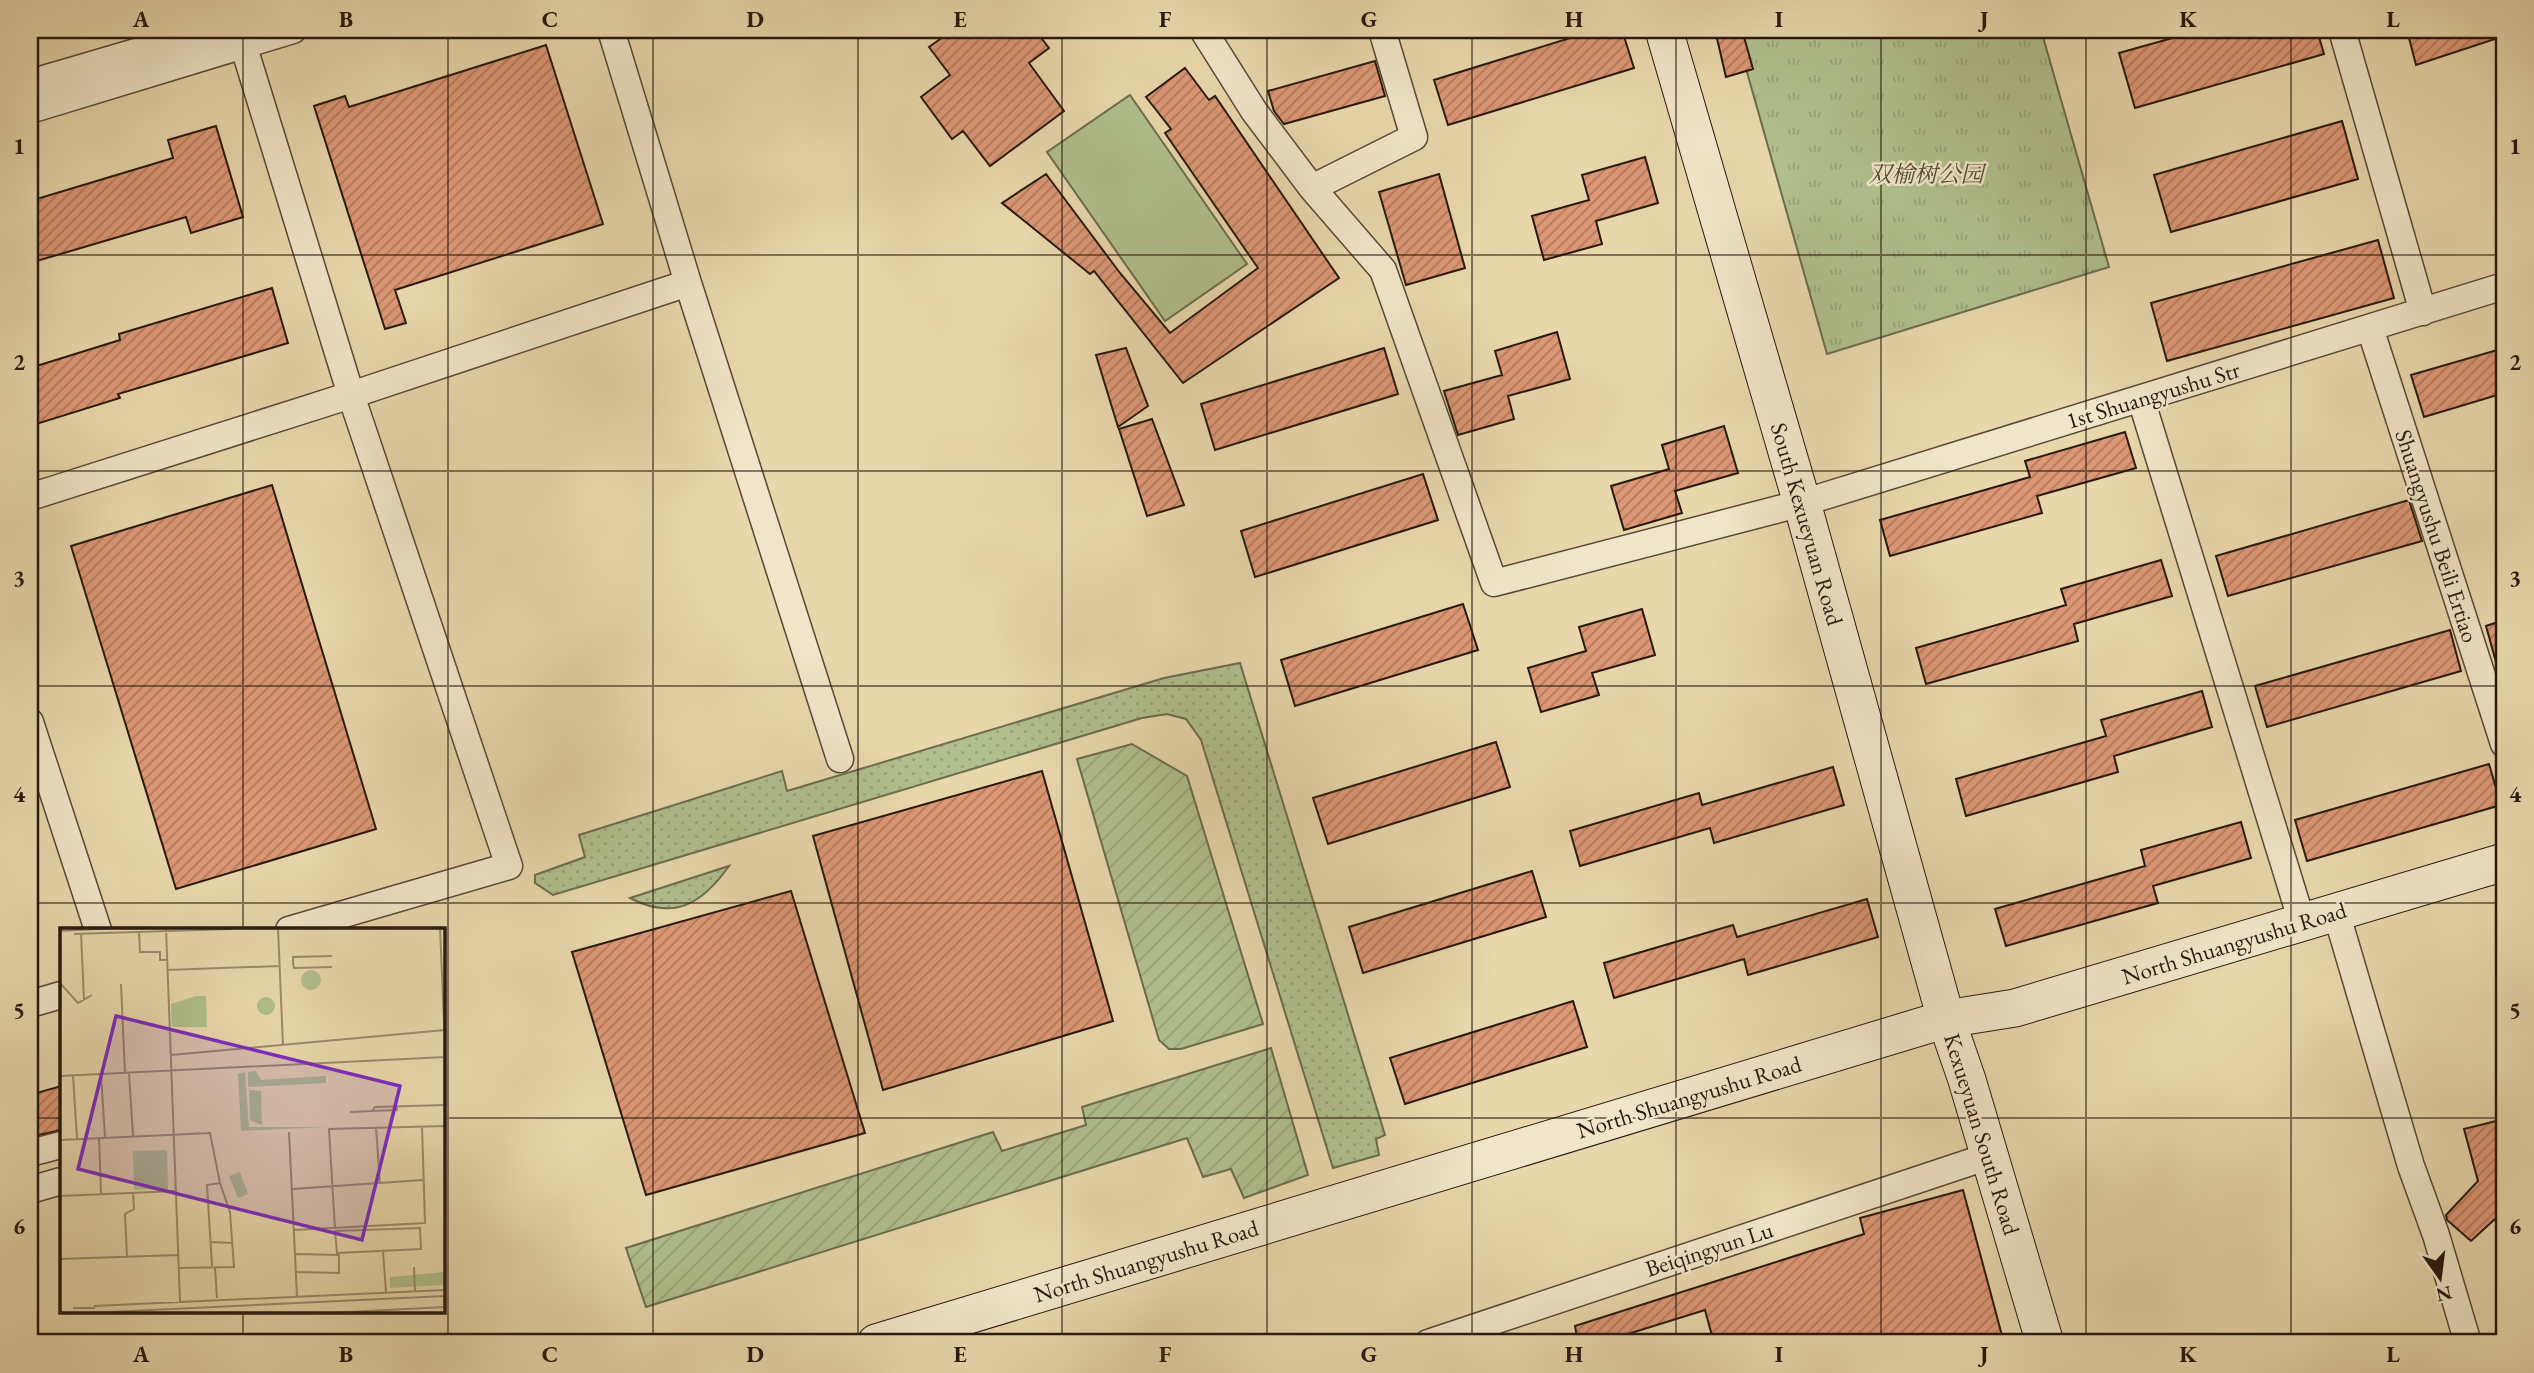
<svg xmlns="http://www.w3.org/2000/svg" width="2534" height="1373" viewBox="0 0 2534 1373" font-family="'EB Garamond','Noto Serif SC',serif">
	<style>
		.grass { fill: url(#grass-dots); stroke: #6c6c4e; stroke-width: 2 }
		.park { fill: url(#park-tufts); stroke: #6c6c4e; stroke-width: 2 }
		.garden { fill: url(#garden-furrows); stroke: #6c6c4e; stroke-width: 2 }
		.pitch { fill: #b0bf8d; stroke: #6c6c4e; stroke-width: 2 }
		.building { fill: url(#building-hatch); stroke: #281910; stroke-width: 2 }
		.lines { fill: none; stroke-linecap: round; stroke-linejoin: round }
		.street-casing { stroke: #584837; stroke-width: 29 }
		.secondary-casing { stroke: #281910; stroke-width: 39 }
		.street { stroke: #f0e5c8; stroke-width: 26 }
		.secondary { stroke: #f0e5c8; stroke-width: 37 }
		.grid { fill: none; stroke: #281910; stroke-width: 2; stroke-opacity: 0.55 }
		.labels { text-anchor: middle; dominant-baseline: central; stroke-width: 5; stroke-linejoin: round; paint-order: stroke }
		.park-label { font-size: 23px; font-style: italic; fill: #514b36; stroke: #f0e5c8 }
		.street-label { font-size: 23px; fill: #281910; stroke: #f0e5c8 }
		.inset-road { fill: none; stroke: #9b8b6d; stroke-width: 2 }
		.view { fill: #7b2cbf; fill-opacity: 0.15; stroke: #7b2cbf; stroke-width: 3.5 }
		.inset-edge { fill: none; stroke: #281910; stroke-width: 3.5 }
		.neatline { fill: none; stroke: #281910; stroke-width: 2.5 }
		.grid-label { font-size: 23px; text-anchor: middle; font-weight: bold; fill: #281910 }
	</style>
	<defs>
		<pattern id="grass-dots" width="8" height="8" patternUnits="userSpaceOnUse" patternTransform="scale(1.75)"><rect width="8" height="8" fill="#b0bf8d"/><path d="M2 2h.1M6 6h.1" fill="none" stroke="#97a479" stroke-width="1.8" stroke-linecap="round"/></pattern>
		<pattern id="park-tufts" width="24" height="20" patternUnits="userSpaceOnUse" patternTransform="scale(1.75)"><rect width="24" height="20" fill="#b0bf8d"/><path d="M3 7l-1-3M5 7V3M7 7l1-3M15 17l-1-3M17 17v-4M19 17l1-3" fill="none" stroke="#97a479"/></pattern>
		<pattern id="garden-furrows" width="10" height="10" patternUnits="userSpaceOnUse" patternTransform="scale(1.75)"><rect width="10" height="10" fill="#b0bf8d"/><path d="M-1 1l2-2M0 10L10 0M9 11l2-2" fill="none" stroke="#97a479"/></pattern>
		<pattern id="building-hatch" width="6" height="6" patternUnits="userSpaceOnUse" patternTransform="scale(1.75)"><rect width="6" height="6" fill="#dc9774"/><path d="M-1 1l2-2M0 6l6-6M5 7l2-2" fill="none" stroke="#b27a5e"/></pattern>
	</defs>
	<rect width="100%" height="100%" fill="#e8d7ab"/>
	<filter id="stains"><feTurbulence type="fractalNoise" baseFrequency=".00286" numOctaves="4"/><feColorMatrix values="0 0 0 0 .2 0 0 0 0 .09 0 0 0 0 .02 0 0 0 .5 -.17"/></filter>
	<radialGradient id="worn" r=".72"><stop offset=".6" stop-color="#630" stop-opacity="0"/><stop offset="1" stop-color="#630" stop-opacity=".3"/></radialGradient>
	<path class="grass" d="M1240,663l145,472 -9,4 3,16 -46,13 -132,-428 -15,-21 -19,-5 -25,4 -589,177 -18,-12v-8l50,-18 -6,-22 203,-64 5,20 377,-113z
		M729,866c-27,38 -55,55 -99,32z"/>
	<path class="park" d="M1735,30h306l68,237 -282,87z"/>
	<path class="garden" d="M1132,744l55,32 76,248 -82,25h-12l-10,-9 -82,-281z
		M1271,1048l37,127 -64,23 -13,-29 -28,8 -16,-39 -541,169 -20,-59 367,-116 9,19 84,-26 -4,-18z"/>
	<path class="pitch" d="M1130,95l117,169 -82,57 -118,-169z"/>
	<path class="building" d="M953,30h82l14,18 -20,15 35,48 -74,55 -27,-35 -11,8 -31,-42 29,-22 -21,-28z
		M1596,30h26l12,38 -186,57 -14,-45z
		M1715,30h27l11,39 -27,8z
		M2201,30h116l7,24 -189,54 -16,-55z
		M2407,30h97v6l-88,29z
		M546,45l57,179 -208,66 11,33 -21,6 -71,-223 31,-10 4,11z
		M1375,61l10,35 -101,28 -10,-13 -6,-20z
		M1185,68l24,32 6,-4 124,182 -156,105 -89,-112 -4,3 -88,-71 44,-29 74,99 50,60 88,-65 -93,-135 6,-4 -25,-32z
		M2342,121l16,58 -187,53 -17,-57z
		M216,126l27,91 -52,16 -5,-16 -156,46v-62l143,-43 -5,-18z
		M1645,157l13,46 -62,18 6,23 -58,16 -12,-44 57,-16 -7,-25z
		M1439,174l26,94 -59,17 -27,-93z
		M2378,240l16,58 -227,63 -16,-58z
		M272,288l16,55 -170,51 2,4 -90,28v-58l90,-28 -1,-6z
		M1557,332l13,47 -62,17 6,23 -56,16 -14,-44 58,-16 -7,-24z
		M1126,348l22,58 -30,21 -22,-72z
		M1384,348l14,46 -183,56 -14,-46z
		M2504,348v45l-80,24 -13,-42z
		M1152,419l32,86 -37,11 -28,-87z
		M1724,426l14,47 -63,18 7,22 -58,17 -13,-44 58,-17 -7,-24z
		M2125,432l11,36 -99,28 5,17 -152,43 -10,-36 150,-43 -5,-16z
		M1423,474l15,46 -183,57 -14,-46z
		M272,485l104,344 -200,60 -105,-343z
		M2409,500l13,41 -194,55 -12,-40z
		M2161,560l11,36 -98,28 4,17 -152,43 -10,-36 150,-43 -5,-16z
		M1463,604l15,46 -183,56 -14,-46z
		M1642,609l13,46 -63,18 7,22 -58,17 -13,-44 58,-17 -7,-24z
		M2504,620v53h-5l-13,-47z
		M2450,630l11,41 -194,56 -12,-41z
		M2202,691l10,36 -98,29 4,16 -152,44 -10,-37 150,-43 -5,-16z
		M1496,742l14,45 -182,57 -15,-46z
		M2489,764l12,41 -194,56 -12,-41z
		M1833,767l11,38 -130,38 -4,-15 -130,38 -10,-35 129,-38 3,12z
		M1042,771l71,250 -230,69 -70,-254z
		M2241,822l10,36 -98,28 5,17 -152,43 -11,-37 150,-43 -4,-16z
		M1532,871l14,46 -183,56 -14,-46z
		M791,891l74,242 -219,62 -74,-243z
		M1867,899l11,38 -130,38 -4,-16 -130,39 -10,-35 129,-38 4,12z
		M1573,1001l14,46 -182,57 -15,-46z
		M61,1086v44l-31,7v-42z
		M2504,1119v97l-9,3 -24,22 -24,-21 -1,-5 32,-34 -14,-52z
		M1963,1190l41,153h-290l-9,-33 -106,33h-21l-3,-17 289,-92 -4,-16z"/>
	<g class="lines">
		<defs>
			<path id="street" d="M611,30l77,253 152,476
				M1203,30l51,81 58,77 102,-51 -32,-107
				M2342,30l81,282
				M243,44l108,351 158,471 -220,64
				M30,83l181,-53
				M30,110l263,-80
				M1312,188l71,82 111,313 308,-80 702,-217
				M2370,328l134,416
				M2141,399l161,523
				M30,497l321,-102 337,-112
				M30,722l68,208
				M2336,912l75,254 25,69 32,108
				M30,1004l31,-9
				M30,1153l31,-8
				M30,1190l31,-9
				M1428,1343l561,-187"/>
			<path id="secondary" d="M1664,30l138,473 144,516 21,61 78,263
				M876,1343l1070,-324 69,-11 489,-146"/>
		</defs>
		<use href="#street" class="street-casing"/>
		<use href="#secondary" class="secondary-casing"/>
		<use href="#street" class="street"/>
		<use href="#secondary" class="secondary"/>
	</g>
	<path class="grid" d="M243,30v900M448,30v1313M653,30v1313M858,30v1313M1062,30v1313M1267,30v1313M1472,30v1313M1676,30v1313M1881,30v1313M2086,30v1313M2291,30v1313M30,255h2474M30,471h2474M30,686h2474M30,903h2474M30,1118h31M443,1118h2061M243,1312v31"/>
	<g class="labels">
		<g class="park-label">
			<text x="1926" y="174">双榆树公园</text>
		</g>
		<g class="street-label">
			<text transform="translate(2153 395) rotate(-17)">1st Shuangyushu Str</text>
			<text transform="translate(1807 524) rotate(74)">South Kexueyuan Road</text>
			<text transform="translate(2437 536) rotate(72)">Shuangyushu Beili Ertiao</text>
			<text transform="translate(2234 943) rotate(-17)">North Shuangyushu Road</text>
			<text transform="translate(1689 1097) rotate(-17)">North Shuangyushu Road</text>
			<text transform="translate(1982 1134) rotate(73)">Kexueyuan South Road</text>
			<text transform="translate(1709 1249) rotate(-18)">Beiqingyun Lu</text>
			<text transform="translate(1146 1261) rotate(-17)">North Shuangyushu Road</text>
		</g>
	</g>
	<g transform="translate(60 928)">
		<rect width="385" height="385" fill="#e8d7ab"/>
		<path d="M185,144l4,55h77l-85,4 -3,-57z" fill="#b0bf8d"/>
		<path d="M385,344v13l-55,3v-11z" fill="#b0bf8d"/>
		<path d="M241 52a10 10 0 1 1 20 0a10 10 0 1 1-20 0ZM136,68h10l1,31h-35l-1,-23zM107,222l1,39 -34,1 -1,-39z" fill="#b0bf8d"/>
		<path d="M196,143l5,9 65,-4v7l-78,4v-15zM189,162l12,1 1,34 -12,-5z" fill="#b0bf8d"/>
		<path d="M197 78a9 9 0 1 1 18 0a9 9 0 1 1-18 0ZM180,244l8,22 -10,4 -9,-22z" fill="#b0bf8d"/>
		<path class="inset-road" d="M106,0l14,374M218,0l5,118M380,0l5,118M0,3l56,-3M79,3l1,21h20v8h7M21,5l3,67M14,6l158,-5M272,28l-39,1v6l1,5 38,-1M107,42l113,-4M0,55l18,20 14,-8M61,56l4,89M111,127l274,-25M69,145l4,63M41,146l4,63M13,147l4,64M0,148l385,-19M337,178v4l-25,1 3,-4 70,-2M290,184l22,-1M316,199l4,56M229,204l8,164M39,210l2,56M0,212l150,-7 10,50M232,261l131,-9M0,268l116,-5M360,300l1,21 -84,4 -2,-22zM275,301l-6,-100 116,-3M234,302l131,-7 -3,-97M151,314l22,1M323,323l3,41M236,326l43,1v18l-43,-1M67,329l-2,-43 9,-5 -1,-17M0,331l118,-4M354,339l1,24M119,340l55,-1 -4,-55 -10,-29 -13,2 5,81M155,340l2,30M34,378l351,-16M13,380h22M28,385l357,-17M269,385l116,-6"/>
		<path class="view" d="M56,88l284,70 -38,154 -284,-71z"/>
		<rect width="385" height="385" class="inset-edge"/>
	</g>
	<rect width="2534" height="1373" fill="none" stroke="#e8d7ab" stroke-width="77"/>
	<g transform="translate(2440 1278) rotate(166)" stroke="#f0e5c8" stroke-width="5" paint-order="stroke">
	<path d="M0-5L12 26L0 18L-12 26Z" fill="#281910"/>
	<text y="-10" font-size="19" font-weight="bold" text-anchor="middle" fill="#281910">N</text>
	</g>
	<rect x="38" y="38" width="2458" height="1296" class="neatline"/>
	<g class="grid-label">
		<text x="141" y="27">A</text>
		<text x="346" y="27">B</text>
		<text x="550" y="27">C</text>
		<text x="755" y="27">D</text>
		<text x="960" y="27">E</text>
		<text x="1165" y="27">F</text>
		<text x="1369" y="27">G</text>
		<text x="1574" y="27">H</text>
		<text x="1779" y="27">I</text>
		<text x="1984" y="27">J</text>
		<text x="2188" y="27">K</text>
		<text x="2393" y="27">L</text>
		<text x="19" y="154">1</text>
		<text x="2515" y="154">1</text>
		<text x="19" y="370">2</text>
		<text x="2515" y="370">2</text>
		<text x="19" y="586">3</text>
		<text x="2515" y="586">3</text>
		<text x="19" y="802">4</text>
		<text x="2515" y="802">4</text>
		<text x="19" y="1018">5</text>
		<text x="2515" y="1018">5</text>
		<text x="19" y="1234">6</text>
		<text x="2515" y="1234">6</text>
		<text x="141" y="1362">A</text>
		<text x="346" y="1362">B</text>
		<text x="550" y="1362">C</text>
		<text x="755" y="1362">D</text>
		<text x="960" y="1362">E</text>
		<text x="1165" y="1362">F</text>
		<text x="1369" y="1362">G</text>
		<text x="1574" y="1362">H</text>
		<text x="1779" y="1362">I</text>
		<text x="1984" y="1362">J</text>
		<text x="2188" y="1362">K</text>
		<text x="2393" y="1362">L</text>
	</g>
	<rect width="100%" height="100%" filter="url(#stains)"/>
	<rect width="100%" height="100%" fill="url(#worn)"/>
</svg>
